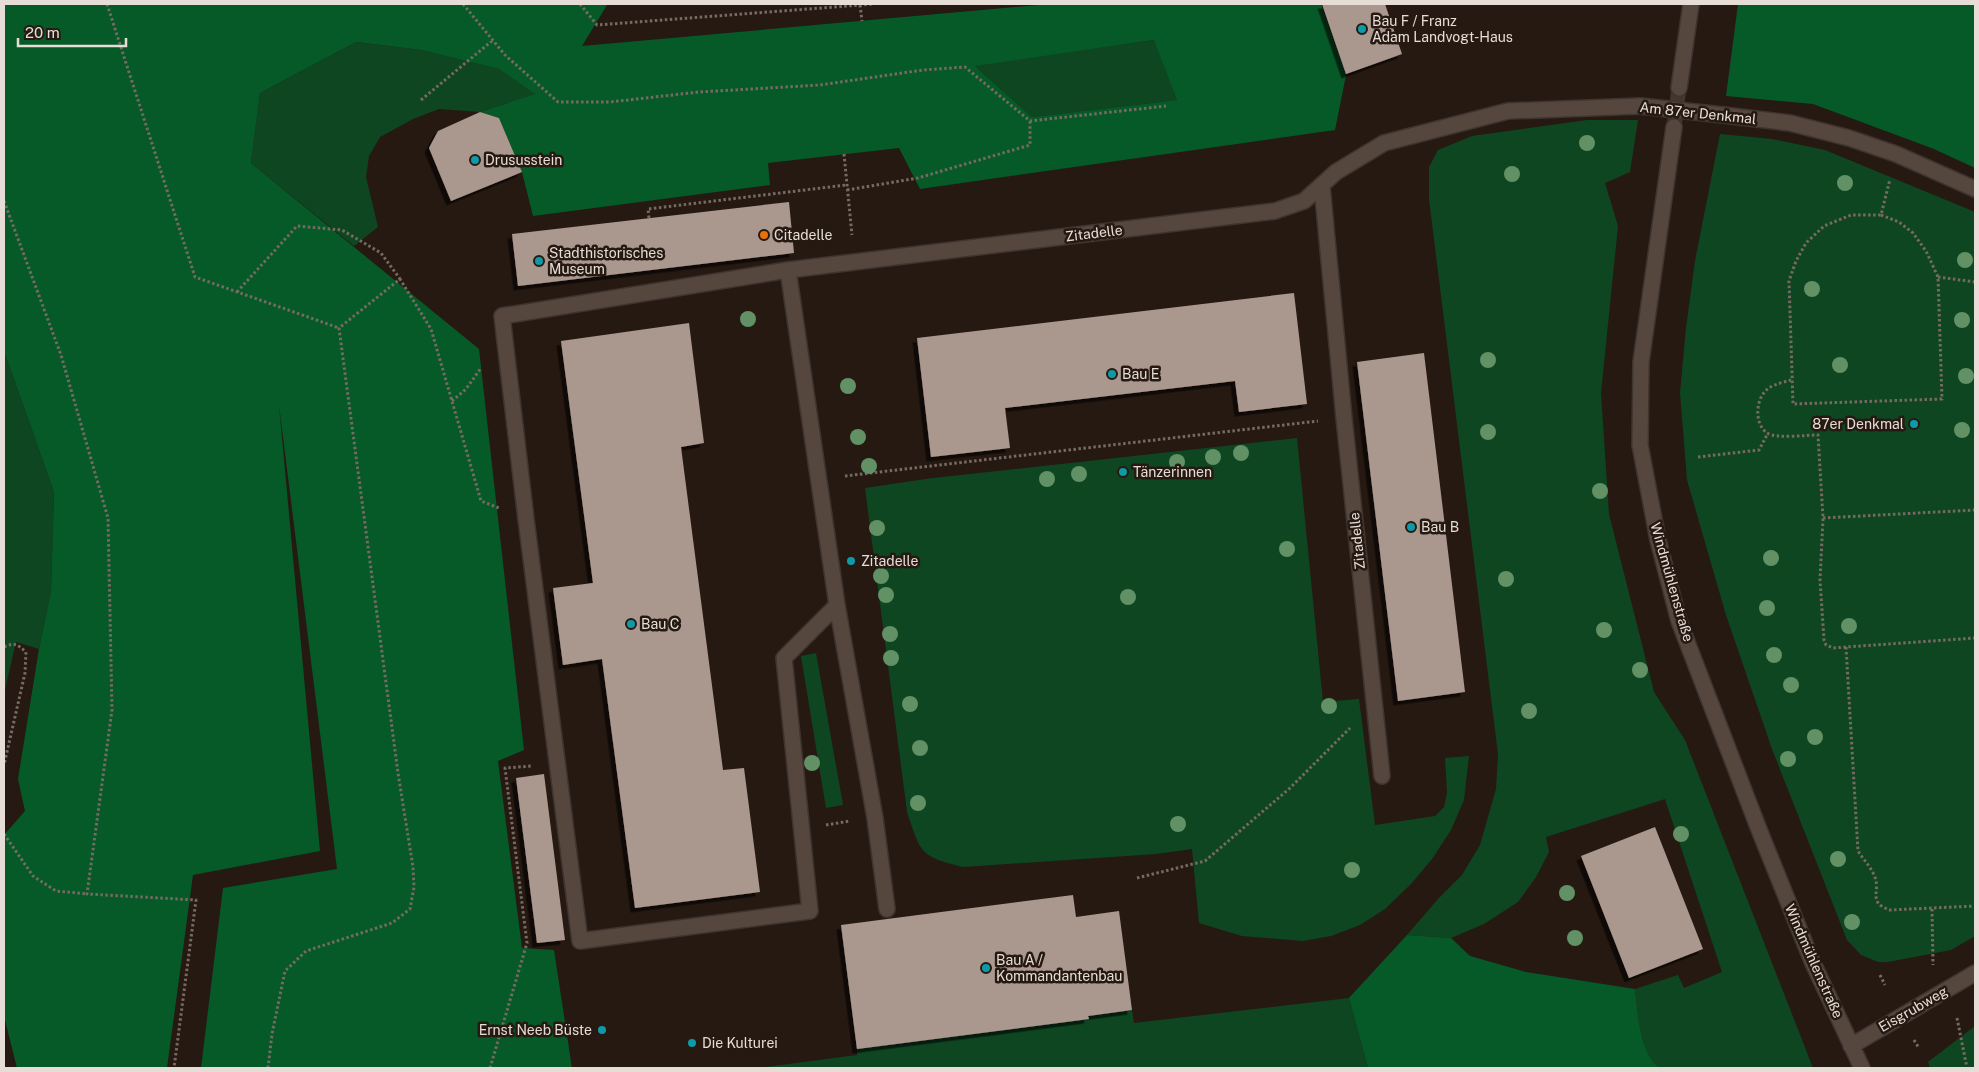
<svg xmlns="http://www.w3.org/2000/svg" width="1979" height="1072" viewBox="0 0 1979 1072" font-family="'Public Sans',sans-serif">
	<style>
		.green { fill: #0f4622 }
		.forest { fill: #065a28; fill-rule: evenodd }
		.building { fill: #aa988e; filter: url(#shadow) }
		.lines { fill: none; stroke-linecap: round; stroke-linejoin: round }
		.minor-tunnel { stroke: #43362f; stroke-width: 15; stroke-dasharray: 15 8; stroke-linecap: butt }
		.minor-casing { stroke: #3e3430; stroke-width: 18 }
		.path { stroke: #766a63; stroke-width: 3; stroke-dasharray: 2.5 2.5; stroke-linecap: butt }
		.minor { stroke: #56473e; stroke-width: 15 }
		.minor-bridge-casing { stroke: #3e3430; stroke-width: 18; stroke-linecap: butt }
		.minor-bridge { stroke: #56473e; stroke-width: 15 }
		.tree { fill: #619165 }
		.culture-dot { fill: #0f9aa8; stroke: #261911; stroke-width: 2 }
		.food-dot { fill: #e8710a; stroke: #261911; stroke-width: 2 }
		.labels { text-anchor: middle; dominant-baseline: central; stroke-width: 5; stroke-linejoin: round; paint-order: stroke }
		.poi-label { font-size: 14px; fill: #e6ddd7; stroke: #261911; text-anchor: start }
		.street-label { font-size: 14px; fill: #e6ddd7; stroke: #261911 }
	</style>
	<defs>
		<filter id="shadow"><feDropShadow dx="-4.5" dy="4.5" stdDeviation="0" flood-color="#0009"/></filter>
	</defs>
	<rect width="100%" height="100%" fill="#261911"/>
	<path class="green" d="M1155,40l22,60 -145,17 -58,-52z
		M356,42l65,8 78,19 37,25 -56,18 -41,-3 -26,10 -33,18 -11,19 -3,21 12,50 -24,19 -103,-83 9,-70z
		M1587,120h51l-8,52 -25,11 13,43 -17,167 8,121 45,178 31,48 128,328h-153c-21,-16 -22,-55 -25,-79l43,-14 6,13 38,-16 -57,-173 -119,38 3,15 -13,25 -18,25 -34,22 -33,14 -44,-3 31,-36 24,-24 18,-30 16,-56 2,-35 -69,-555v-32l9,-17 34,-14z
		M1720,134l52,5 53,11 150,62v724l-24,14 -63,12h-10l-17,-7 -14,-15 -75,-191 -46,-134 -39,-135 -7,-87 6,-65 9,-67z
		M4,351l50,141 -3,99 -12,58 -23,-7 -12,52z
		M1297,438l26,264 36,-3 16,126 60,-9 9,-9 3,-14 -2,-35 24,-2 -5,44 -13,30 -19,29 -21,25 -26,25 -25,16 -29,11 -28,5 -61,-5 -43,-13 -7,-74 -36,5 -193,13c-44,-11 -42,-14 -56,-55l-42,-324 68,-10z
		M816,653l27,152 -17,3 -25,-152z
		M1349,998l19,70h-609l98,-13v-6l231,-30v-3l44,-6 2,13z
		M1975,1026v42h-45l-2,-6z"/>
	<path class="forest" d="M4,4h601l2,1 -25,41 468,-42h271l25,71 -11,55 -415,59 -21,-41 -131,15 2,22 -237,31 -11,-44 -23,-54 -19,-6 55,-18 -36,-25 -78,-19 -65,-8 -96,51 -9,70 228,186 45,401 -26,11 24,187 32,2 18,118h-371l22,-180 114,-19 -58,-464 41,446 -127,24 -26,193h-150l-13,-52v-181l21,-24 -7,-32 21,-130 12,-58 3,-99 -50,-141zM1154,40l23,60 -145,17 -57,-51z
		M1738,4h237v164l-41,-19 -121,-45 -87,-8z
		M1407,935l44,3 19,18 56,16 109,17c3,24 4,63 25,79h-292l-19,-70z"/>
	<path class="building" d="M1322,4h63l17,50 -56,20z
		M480,112l19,6 23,54 -71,29 -22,-53 9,-17z
		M789,202l5,51 -276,33 -6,-52z
		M1294,293l13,111 -68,8 -4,-31 -230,27 5,40 -79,9 -14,-119z
		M689,323l15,120 -23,4 42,323 21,-2 16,124 -125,16 -33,-249 -39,6 -10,-77 40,-5 -32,-242z
		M1424,353l41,339 -67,9 -41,-339z
		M544,774l21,166 -28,3 -21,-165z
		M1655,827l48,122 -74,29 -48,-122z
		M1073,895l3,22 43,-6 13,99 -44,6 1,3 -232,30 -16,-124z"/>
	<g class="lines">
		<path class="minor-tunnel" d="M1674,127l5,-39"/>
		<defs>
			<path id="minor" d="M1679,88l12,-84
				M1723,115l67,8 59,15 47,16 79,35
				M1674,127l-33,235 -1,83 18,95 21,81 79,206 54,134 50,107
				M1322,186l22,232 38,358
				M788,270l-286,46 24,203 54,422 230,-30 -26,-253 53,-53
				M887,909l-12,-91 -38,-213 -49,-335 487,-59 29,-10 32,-29 48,-29 124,-32 132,-5
				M1851,1046l124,-73"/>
		</defs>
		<use href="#minor" class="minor-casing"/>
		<path class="path" d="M107,4l88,273 144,51
			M463,4l42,51 53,47h52l89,-10 121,-7 103,-15 42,-3 65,54 136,-15
			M580,4l17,21 277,-21
			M860,5l2,16
			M421,100l72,-60
			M844,154l8,81
			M847,190l71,-12 112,-33v-24
			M4,201l57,154 47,163 4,192 -25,184 109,6 -22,168
			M1881,215l18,7 14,11 13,18 12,26 4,122 -149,5 -4,-123 7,-20 10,-18 18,-17 27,-11h30l9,-36
			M649,218l-1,-9 198,-24
			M1938,277l37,5
			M237,292l60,-66 45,4 39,23 19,26
			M1791,380c-7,2 -16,4 -22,8 -13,8 -16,35 -2,45 9,6 40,2 51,2l5,83 -3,62 4,60 2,5 7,3 13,-1 129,-9
			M452,401l14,-12 15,-21
			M1698,457l61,-7 9,-17
			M845,476l473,-55
			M1823,518l152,-8
			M4,647c10,-5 13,-3 22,5l-1,21 -21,92
			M1846,647l12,204c5,8 12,15 16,24 8,16 -8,27 16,35l85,-4
			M826,825l24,-4
			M4,834l29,42 23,15 31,3
			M1137,878l68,-17 85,-73 60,-60
			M1932,909l1,56
			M1880,975l5,10
			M1957,1018l10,50
			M1914,1040l5,8
			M268,1068l4,-34 13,-63 21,-20 86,-28 18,-14 4,-22 -1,-20 -15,-94 -59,-445 61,-49 31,50 50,172 18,7
			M490,1068l37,-125 -22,-175 27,-2"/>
		<use href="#minor" class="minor"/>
		<defs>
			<path id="minor-bridge" d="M1640,106l83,9"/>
		</defs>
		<use href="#minor-bridge" class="minor-bridge-casing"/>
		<use href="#minor-bridge" class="minor-bridge"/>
	</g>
	<g class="tree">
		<circle cx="1587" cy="143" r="8"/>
		<circle cx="1512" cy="174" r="8"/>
		<circle cx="1845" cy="183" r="8"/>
		<circle cx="1965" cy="260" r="8"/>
		<circle cx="1812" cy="289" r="8"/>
		<circle cx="748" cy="319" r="8"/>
		<circle cx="1962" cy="320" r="8"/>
		<circle cx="1488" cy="360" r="8"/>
		<circle cx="1840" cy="365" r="8"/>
		<circle cx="1966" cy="376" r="8"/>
		<circle cx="848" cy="386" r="8"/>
		<circle cx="1962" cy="430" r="8"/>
		<circle cx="1488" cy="432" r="8"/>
		<circle cx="858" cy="437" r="8"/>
		<circle cx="1241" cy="453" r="8"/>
		<circle cx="1213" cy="457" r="8"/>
		<circle cx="1177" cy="462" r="8"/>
		<circle cx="869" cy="466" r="8"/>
		<circle cx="1079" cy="474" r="8"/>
		<circle cx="1047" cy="479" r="8"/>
		<circle cx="1600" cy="491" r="8"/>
		<circle cx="877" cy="528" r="8"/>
		<circle cx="1287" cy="549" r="8"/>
		<circle cx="1771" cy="558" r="8"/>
		<circle cx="881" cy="576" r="8"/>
		<circle cx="1506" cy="579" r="8"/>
		<circle cx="886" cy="595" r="8"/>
		<circle cx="1128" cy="597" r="8"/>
		<circle cx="1767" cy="608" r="8"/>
		<circle cx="1849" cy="626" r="8"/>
		<circle cx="1604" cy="630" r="8"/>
		<circle cx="890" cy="634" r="8"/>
		<circle cx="1774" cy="655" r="8"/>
		<circle cx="891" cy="658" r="8"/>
		<circle cx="1640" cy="670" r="8"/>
		<circle cx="1791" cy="685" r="8"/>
		<circle cx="910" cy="704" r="8"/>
		<circle cx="1329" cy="706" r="8"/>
		<circle cx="1529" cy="711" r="8"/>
		<circle cx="1815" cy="737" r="8"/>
		<circle cx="920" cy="748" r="8"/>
		<circle cx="1788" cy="759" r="8"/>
		<circle cx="812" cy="763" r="8"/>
		<circle cx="918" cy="803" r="8"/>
		<circle cx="1178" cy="824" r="8"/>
		<circle cx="1681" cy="834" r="8"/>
		<circle cx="1838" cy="859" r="8"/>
		<circle cx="1352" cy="870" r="8"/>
		<circle cx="1567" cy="893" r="8"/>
		<circle cx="1852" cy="922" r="8"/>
		<circle cx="1575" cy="938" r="8"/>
	</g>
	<g class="culture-dot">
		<circle cx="1362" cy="29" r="5"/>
		<circle cx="475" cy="160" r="5"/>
		<circle cx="539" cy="261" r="5"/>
		<circle cx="1112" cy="374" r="5"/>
		<circle cx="1914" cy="424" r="5"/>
		<circle cx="1123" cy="472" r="5"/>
		<circle cx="1411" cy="527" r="5"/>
		<circle cx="851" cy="561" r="5"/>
		<circle cx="631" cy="624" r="5"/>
		<circle cx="986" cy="968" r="5"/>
		<circle cx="602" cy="1030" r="5"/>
		<circle cx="692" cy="1043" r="5"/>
	</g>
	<circle class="food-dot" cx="764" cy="235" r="5"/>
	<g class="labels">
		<g class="poi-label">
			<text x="1372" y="21">Bau F / Franz<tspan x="1372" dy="16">Adam Landvogt-Haus</tspan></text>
			<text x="485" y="160">Drususstein</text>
			<text x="774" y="235">Citadelle</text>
			<text x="549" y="253">Stadthistorisches<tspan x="549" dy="16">Museum</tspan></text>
			<text x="1122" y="374">Bau E</text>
			<text x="1904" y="424" text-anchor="end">87er Denkmal</text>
			<text x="1133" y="472">Tänzerinnen</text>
			<text x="1421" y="527">Bau B</text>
			<text x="861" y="561">Zitadelle</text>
			<text x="641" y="624">Bau C</text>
			<text x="996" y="960">Bau A /<tspan x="996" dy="16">Kommandantenbau</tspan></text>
			<text x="592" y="1030" text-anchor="end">Ernst Neeb Büste</text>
			<text x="702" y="1043">Die Kulturei</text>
		</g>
		<g class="street-label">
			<text transform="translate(1698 113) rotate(6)">Am 87er Denkmal</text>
			<text transform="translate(1094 233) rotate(-7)">Zitadelle</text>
			<text transform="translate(1357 541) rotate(-96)">Zitadelle</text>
			<text transform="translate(1672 582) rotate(74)">Windmühlenstraße</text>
			<text transform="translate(1814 961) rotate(66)">Windmühlenstraße</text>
			<text transform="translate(1913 1009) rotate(-30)">Eisgrubweg</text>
		</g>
	</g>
	<rect width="1979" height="1072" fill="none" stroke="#e6ddd7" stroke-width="10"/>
	<path d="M18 38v8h108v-8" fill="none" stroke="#e6ddd7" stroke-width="2.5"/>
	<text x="25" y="38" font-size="15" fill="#e6ddd7" stroke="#261911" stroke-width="4" paint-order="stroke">20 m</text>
</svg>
